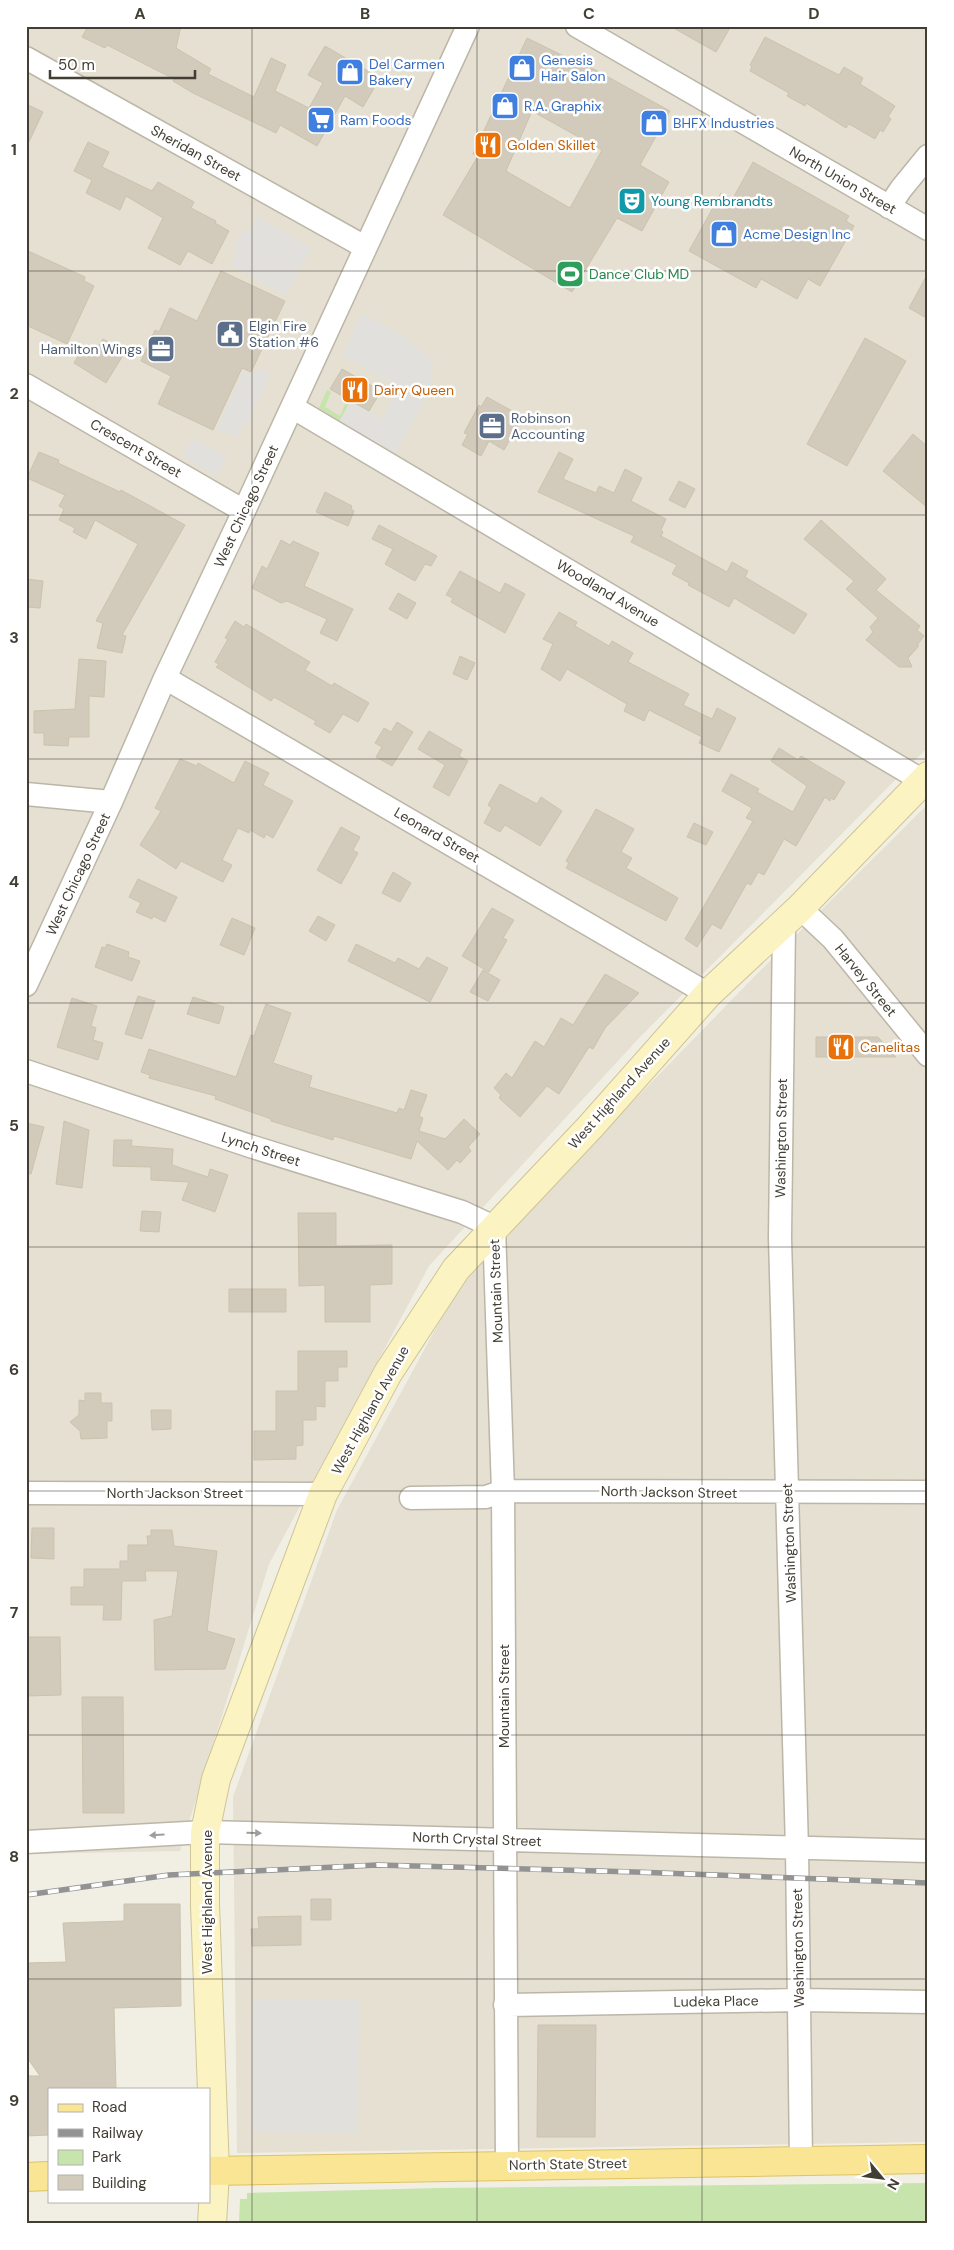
<svg xmlns="http://www.w3.org/2000/svg" width="954" height="2250" viewBox="0 0 954 2250" font-family="'DM Sans',sans-serif">
	<style>
		.residential { fill: #e5e0d2 }
		.green { fill: #c7e4ad }
		.parking { fill: #e2e0dc }
		.building { fill: #d2caba; stroke: #ccc3ad; fill-rule: evenodd }
		.lines { fill: none; stroke-linecap: round; stroke-linejoin: round }
		.minor-casing { stroke: #bcb6a7; stroke-width: 25 }
		.secondary-casing { stroke: #cfc495; stroke-width: 30 }
		.primary-casing { stroke: #ddc365; stroke-width: 30 }
		.minor { stroke: #fff; stroke-width: 22 }
		.secondary { stroke: #fcf3c3; stroke-width: 28 }
		.primary { stroke: #f9e594; stroke-width: 28 }
		.rail-casing { stroke: #939393; stroke-width: 5.5 }
		.rail { stroke: #fff; stroke-width: 4; stroke-dasharray: 11; stroke-linecap: butt }
		.oneway { fill: #a09e9a }
		.grid { fill: none; stroke: #423e34; stroke-width: 1; stroke-opacity: 0.55 }
		.labels { text-anchor: middle; dominant-baseline: central; stroke-width: 5; stroke-linejoin: round; paint-order: stroke }
		.shop-label { font-size: 14px; fill: #366cbe; stroke: #fff; text-anchor: start }
		.food-label { font-size: 14px; fill: #c56008; stroke: #fff; text-anchor: start }
		.street-label { font-size: 14px; fill: #423e34; stroke: #fff }
		.culture-label { font-size: 14px; fill: #0d838f; stroke: #fff; text-anchor: start }
		.leisure-label { font-size: 14px; fill: #27864d; stroke: #fff; text-anchor: start }
		.service-label { font-size: 14px; fill: #4e5e75; stroke: #fff; text-anchor: start }
		.neatline { fill: none; stroke: #423e34; stroke-width: 2 }
		.grid-label { font-size: 16px; text-anchor: middle; font-weight: bold; fill: #423e34 }
	</style>
	<rect width="100%" height="100%" fill="#f1eee4"/>
	<path class="residential" d="M26,26h902v721l-288,290 -211,229 -160,298 -89,287 -154,3z
		M928,804v1338l-691,11 -4,-356 104,-287 129,-237 288,-296z"/>
	<path class="green" d="M327,390l4,2 -6,15 15,9 6,-14 3,2 -9,17 -21,-13z
		M928,2183v41h-689l1,-25h7v-6l191,-5z"/>
	<path class="parking" d="M257,217l55,31 -27,48 -55,-31 7,-13 -3,-4 9,-16h6z
		M362,313l40,22 28,22 3,8 -3,26 -35,62 -55,-32 10,-20 32,18 11,-21 1,-10 -4,-5 -48,-28z
		M256,369l15,3 -24,54h-4l-6,11 -20,-8 26,-59 10,5z
		M193,438l34,19 -11,19 -34,-19z
		M253,1999h106l-1,134 -106,-1z"/>
	<path class="building" d="M88,26h93l-5,22 35,21 -3,5 46,23 17,-39 15,7 -11,26 34,17 14,-25 -15,-8 17,-29 55,32 -17,29 -18,-11 -28,50 -37,-21 -4,8 -83,-40 -20,-12 1,-2 -67,-34 -2,3 -23,-11z
		M670,26h61l-15,26z
		M765,37l74,38 5,-8 19,11 -3,6 35,22 -7,11 3,2 -8,13 -3,-2 -5,9 -26,-15 -3,4 -40,-25 -1,3 -18,-10 2,-3 -39,-22 2,-5 -2,-1z
		M527,38l51,25 1,-2 91,50 -30,54 29,17 -27,49 -25,-13 -45,74 -129,-77 35,-59 -5,-2zM532,111l70,39 -32,58 -64,-37z
		M26,104l17,8 -17,36z
		M88,142l21,10 -7,15 50,24 6,-9 36,20 -3,6 25,13 -1,2 14,8 -17,33 -24,-13 -8,14 -32,-17 15,-30 -37,-22 -6,14 -34,-17 6,-13 -18,-9z
		M753,162l96,54 -3,5 8,5 -34,60 -12,-7 -11,20 -36,-20 -5,9 -67,-37 32,-58 11,7z
		M26,250l59,27 -1,4 10,5 -27,58 -41,-19z
		M221,271l64,30 -34,71 -9,-4 -29,62 -55,-26 13,-28 -30,-15 14,-31 4,2 11,-24 27,13z
		M928,273v46l-19,-11z
		M865,338l41,23 -59,105 -40,-22z
		M103,339l22,13 -19,31 -32,-20 8,-14 10,7z
		M342,369l39,22 -12,20 -39,-22z
		M487,397l36,20 -19,33 -15,-9 -8,15 -19,-11 6,-11 -4,-1 15,-28 2,2z
		M913,434l15,13v61l-45,-37z
		M39,452l20,8 -1,3 62,29 1,-2 64,35 -63,110 4,1 -4,17 -25,-5 6,-25 -7,-2 42,-77 -43,-24 -9,19 -13,-7 2,-4 -16,-8 5,-11 -5,-3 6,-11 -38,-17z
		M559,452l14,7 -10,20 33,14 3,-7 15,7 11,-24 17,9 -11,23 35,18 -5,11 2,2 -2,4 66,36 5,-10 16,9 -3,6 62,37 -13,20 -60,-36 -5,9 -41,-22 1,-2 -17,-9 5,-9 -46,-23 3,-6 -96,-44z
		M679,481l16,8 -10,19 -16,-8z
		M325,492l27,14 -1,3 3,2 -6,15 -32,-14z
		M821,520l65,59 -10,11 44,36 -3,4 7,6 -6,8v3l-10,11 4,9h-13l-33,-27 7,-8 -3,-5 8,-9 -32,-29 8,-8 -50,-42z
		M379,525l58,31 -6,10 -6,-2 -10,17 -30,-17 8,-15 -21,-10z
		M281,540l9,5 3,-4 26,12 -15,33 49,23 -16,32 -17,-8 7,-14 -40,-18 -6,2 -29,-15 10,-22 5,3z
		M460,571l40,22 5,-10 20,11 -20,39 -54,-31 2,-4 -7,-3z
		M26,579l17,2 -3,27 -14,-1z
		M398,593l18,10 -9,16 -18,-10z
		M559,612l18,10 -2,4 34,20 3,-5 21,12 -5,9 61,32 -6,11 29,14 5,-11 19,10 -17,34 -20,-9 3,-6 -53,-27 -5,11 -20,-10 3,-7 -60,-35 -7,12 -19,-12 12,-25 -10,-5z
		M235,621l9,6 2,-3 64,38 -5,8 27,16 2,-3 35,20 -11,19 -15,-8 -13,19 -16,-9 2,-3 -2,-1 -40,-23 -3,4 -55,-34 3,-3 -4,-2 13,-23 -3,-1z
		M460,656l15,7 -8,17 -14,-6z
		M79,659l27,2 -2,36 -15,-1v41h-20l-1,9 -24,-1v-12h-10v-22l41,-2z
		M397,722l16,10 -21,34 -16,-9 6,-10 -7,-4 9,-15 7,4z
		M429,731l33,19 -3,6 9,5 -19,35 -16,-9 12,-22 -27,-16z
		M779,748l19,12 3,-4 44,26 -11,18 -3,-2 -1,3 -5,-4 -29,49 -12,-7 -20,36 -6,-3 -7,13 -4,-2 -26,46 -9,-5 -15,23 -12,-8 68,-118 -7,-3 6,-10 -30,-17 9,-17 28,15 -2,3 36,20 14,-26 -36,-25z
		M180,759l17,7 1,-3 36,20 11,-22 24,12 -6,12 30,16 -20,37 -7,-4 -2,4 -14,-8 -1,3 -11,-5 -16,32 10,5 -9,17 -42,-21 -5,8 -36,-24 21,-34 -6,-3z
		M500,784l37,20 4,-7 21,14 -22,35 -35,-21 -5,7 -16,-9 8,-15 -4,-3z
		M596,809l38,20 -13,23 11,6 -6,10 52,30 -12,23 -100,-53 3,-5 -3,-2z
		M694,823l19,9 -7,13 -19,-8z
		M341,827l19,10 -7,13 5,3 -17,31 -24,-14z
		M393,872l18,11 -11,19 -18,-9z
		M138,879l39,18 -12,25 -12,-6 -1,3 -16,-7 5,-9 -12,-6z
		M492,908l22,12 -11,18 4,2 -18,32 -27,-16z
		M318,916l17,9 -9,16 -17,-10z
		M232,918l23,10 -11,27 -24,-10z
		M107,944l22,8 -1,5 12,4 -8,20 -37,-14 7,-20 3,1z
		M356,944l39,19 3,-5 21,11 8,-12 21,11 -18,34 -82,-41z
		M483,970l17,10 -12,21 -18,-9z
		M605,974l34,19 -34,35 -12,21 -4,-2 -30,47 -12,-8 -27,31 -21,-19 2,-3 -7,-7 12,-15 6,5 23,-37 9,6 17,-29 12,7z
		M138,996l17,5 -13,38 -17,-5z
		M193,997l31,10 -5,17 -32,-10z
		M72,998l25,8 -6,20 5,2 -3,12 10,3 -5,17 -41,-13z
		M266,1004l25,9 -18,50 39,13 -3,11 88,26 2,-5 5,2 7,-20 16,5 -8,21 4,2 -4,13 26,8 19,-20 16,15 -12,13 3,4 -11,12 -3,-3 -9,10 -31,-29 -6,18 -77,-23 -1,4 -62,-19v-2l-56,-20 1,-3 -67,-18 1,-3 -9,-3 8,-23 87,28 15,-42 3,1z
		M816,1037h62l18,20h-80z
		M64,1121l25,9 -7,58 -26,-4z
		M26,1123l18,4 -13,47 -5,-1z
		M114,1140h18l-1,6 42,3 -1,16 36,12 2,-8 18,6 -13,37 -33,-12 7,-18 -38,-2v-13l-38,-1z
		M142,1211l19,1 -2,20 -19,-1z
		M298,1213h38v33l56,-1v39l-22,1v37h-45v-37l-26,1z
		M229,1289h57v23h-57z
		M298,1351h49v16h-9v14h-13v26l-9,-1v14h-13v25l-7,1v13l-42,1v-29h22v-40h22z
		M85,1393h16v10h11v18h-5v17l-26,1 -1,-8 -10,-9 9,-7v-15l6,1z
		M151,1410h20v19l-19,1z
		M32,1528h22v31l-23,-1z
		M151,1530h21l2,16 43,5 -10,80 28,8 -10,30 -70,1 -1,-50 18,-4 6,-45h-33l1,10h-24l-1,39h-18l1,-15h-33v-18h13v-18h36v-8h8v-16h20l-1,-9h4z
		M26,1637h34l1,58 -35,1z
		M82,1697h41l1,116h-41z
		M311,1899h20v21h-20z
		M124,1904h56l1,102 -67,2 2,81 -67,-1v47l-23,1v-60h14l-14,-20v-93l40,-1 -3,-39 61,-2z
		M301,1916v29l-49,1 -1,-17h8l-1,-12z
		M538,2025h58l-1,112h-58z"/>
	<g class="lines">
		<defs>
			<path id="minor" d="M577,26l351,203
				M26,58l339,189
				M889,207l12,-18 27,-33
				M26,385l218,126
				M292,407l631,374
				M165,678l543,316
				M26,794l85,8
				M800,908l33,31 95,116
				M784,924l-4,314 17,611 4,312
				M26,985l85,-183 54,-124 79,-167 224,-485
				M26,1071l227,76 209,65 32,15 9,264 4,674
				M26,1493l297,1
				M411,1498l75,-1 17,-6 425,1
				M26,1842l179,-10 723,19
				M505,2005l294,-5 129,2"/>
			<path id="secondary" d="M212,2224l3,-53 -10,-266v-73l11,-53 107,-285 65,-121 68,-104 135,-143 117,-132 92,-86 128,-132"/>
			<path id="primary" d="M209,2171l719,-12
				M26,2177l23,-1"/>
		</defs>
		<use href="#minor" class="minor-casing"/>
		<use href="#secondary" class="secondary-casing"/>
		<use href="#primary" class="primary-casing"/>
		<use href="#minor" class="minor"/>
		<use href="#secondary" class="secondary"/>
		<use href="#primary" class="primary"/>
		<defs>
			<path id="rail" d="M26,1895l143,-20 208,-10 258,7 293,11"/>
		</defs>
		<use href="#rail" class="rail-casing"/>
		<use href="#rail" class="rail"/>
	</g>
	<defs><path id="oneway-solid" d="M-6-.8H1V-3.2L6.5 0L1 3.2V.8H-6Z" transform="scale(1.25)"/></defs>
	<g class="oneway">
		<use href="#oneway-solid" transform="translate(254 1833) rotate(1)"/>
		<use href="#oneway-solid" transform="translate(157 1835) rotate(177)"/>
	</g>
	<path class="grid" d="M252,26v2198M477,26v2198M702,26v2198M26,271h902M26,515h902M26,759h902M26,1003h902M26,1247h902M26,1491h902M26,1735h902M26,1979h902"/>
	<defs>
		<symbol id="shop-square" viewBox="-11 -11 22 22"><rect x="-9" y="-9" width="18" height="18" rx="4" fill="#3f7fe0" stroke="#fff"/><path d="M-5-2.5h2.3a2.7 3.5 0 0 1 5.4 0H5L5.5 6h-11ZM-1.5-2.5h3a1.5 2.3 0 0 0-3 0Z" fill="#fff"/></symbol>
		<symbol id="supermarket-square" viewBox="-11 -11 22 22"><rect x="-9" y="-9" width="18" height="18" rx="4" fill="#3f7fe0" stroke="#fff"/><path d="M-6-5.5h2.5l.6 2H6L4.5 2H-2.5L-4.4-4H-6ZM-1.5 3.2a1.3 1.3 0 1 0 .1 0ZM3 3.2a1.3 1.3 0 1 0 .1 0Z" fill="#fff"/></symbol>
		<symbol id="restaurant-square" viewBox="-11 -11 22 22"><rect x="-9" y="-9" width="18" height="18" rx="4" fill="#e8710a" stroke="#fff"/><path d="M-5-6h1v4h1v-4h1v4h1v-4h1v5L-1.5 .5V6h-2V.5L-5-1ZM5-6V6H3V1.5H1.5Q1.5-4 5-6Z" fill="#fff"/></symbol>
		<symbol id="theatre-square" viewBox="-11 -11 22 22"><rect x="-9" y="-9" width="18" height="18" rx="4" fill="#0f9aa8" stroke="#fff"/><path d="M-5-5.5Q0-4 5-5.5V0Q5 5 0 6Q-5 5-5 0ZM-3.3-2.5H-1v1.5H-3.3ZM1-2.5H3.3v1.5H1ZM-2.8 1Q0 5.5 2.8 1Z" fill="#fff"/></symbol>
		<symbol id="stadium-square" viewBox="-11 -11 22 22"><rect x="-9" y="-9" width="18" height="18" rx="4" fill="#2e9e5b" stroke="#fff"/><path d="M0-5a6.5 5 0 1 0 0 10a6.5 5 0 1 0 0-10ZM-3.5-1.8h7v3.6h-7Z" fill="#fff"/></symbol>
		<symbol id="civic-square" viewBox="-11 -11 22 22"><rect x="-9" y="-9" width="18" height="18" rx="4" fill="#5c6f8a" stroke="#fff"/><path d="M-.6-6.5H3V-4.5H.6V-3L4-1V1h2V6H-6V1h2V-1L-.6-3ZM-1.2 2.5V6h2.4V2.5Z" fill="#fff"/></symbol>
		<symbol id="office-square" viewBox="-11 -11 22 22"><rect x="-9" y="-9" width="18" height="18" rx="4" fill="#5c6f8a" stroke="#fff"/><path d="M-6-3h4V-5.5h4V-3h4V5H-6ZM-1-4.5V-3h2v-1.5ZM-6 0V1H6V0Z" fill="#fff"/></symbol>
	</defs>
	<g fill-rule="evenodd">
		<use href="#shop-square" x="506" y="52" width="32" height="32"/>
		<use href="#shop-square" x="334" y="56" width="32" height="32"/>
		<use href="#shop-square" x="489" y="90" width="32" height="32"/>
		<use href="#supermarket-square" x="305" y="104" width="32" height="32"/>
		<use href="#shop-square" x="638" y="107" width="32" height="32"/>
		<use href="#restaurant-square" x="472" y="129" width="32" height="32"/>
		<use href="#theatre-square" x="616" y="185" width="32" height="32"/>
		<use href="#shop-square" x="708" y="218" width="32" height="32"/>
		<use href="#stadium-square" x="554" y="258" width="32" height="32"/>
		<use href="#civic-square" x="214" y="318" width="32" height="32"/>
		<use href="#office-square" x="145" y="333" width="32" height="32"/>
		<use href="#restaurant-square" x="339" y="374" width="32" height="32"/>
		<use href="#office-square" x="476" y="410" width="32" height="32"/>
		<use href="#restaurant-square" x="825" y="1031" width="32" height="32"/>
	</g>
	<g class="labels">
		<g class="shop-label">
			<text x="541" y="60">Genesis<tspan x="541" dy="16">Hair Salon</tspan></text>
			<text x="369" y="64">Del Carmen<tspan x="369" dy="16">Bakery</tspan></text>
			<text x="524" y="106">R.A. Graphix</text>
			<text x="340" y="120">Ram Foods</text>
			<text x="673" y="123">BHFX Industries</text>
			<text x="743" y="234">Acme Design Inc</text>
		</g>
		<g class="food-label">
			<text x="507" y="145">Golden Skillet</text>
			<text x="374" y="390">Dairy Queen</text>
			<text x="860" y="1047">Canelitas</text>
		</g>
		<g class="street-label">
			<text transform="translate(196 153) rotate(29)">Sheridan Street</text>
			<text transform="translate(843 180) rotate(30)">North Union Street</text>
			<text transform="translate(136 448) rotate(30)">Crescent Street</text>
			<text transform="translate(246 506) rotate(-65)">West Chicago Street</text>
			<text transform="translate(608 593) rotate(31)">Woodland Avenue</text>
			<text transform="translate(437 835) rotate(30)">Leonard Street</text>
			<text transform="translate(78 874) rotate(-65)">West Chicago Street</text>
			<text transform="translate(866 980) rotate(51)">Harvey Street</text>
			<text transform="translate(619 1093) rotate(-48)">West Highland Avenue</text>
			<text transform="translate(781 1138) rotate(-89)">Washington Street</text>
			<text transform="translate(261 1149) rotate(18)">Lynch Street</text>
			<text transform="translate(496 1291) rotate(-92)">Mountain Street</text>
			<text transform="translate(370 1410) rotate(-61)">West Highland Avenue</text>
			<text transform="translate(669 1492) rotate(1)">North Jackson Street</text>
			<text x="175" y="1493">North Jackson Street</text>
			<text transform="translate(789 1543) rotate(-92)">Washington Street</text>
			<text transform="translate(504 1696) rotate(-90)">Mountain Street</text>
			<text transform="translate(477 1839) rotate(2)">North Crystal Street</text>
			<text transform="translate(207 1902) rotate(-90)">West Highland Avenue</text>
			<text transform="translate(798 1948) rotate(-91)">Washington Street</text>
			<text transform="translate(716 2001) rotate(-1)">Ludeka Place</text>
			<text transform="translate(568 2164) rotate(-1)">North State Street</text>
		</g>
		<g class="culture-label">
			<text x="651" y="201">Young Rembrandts</text>
		</g>
		<g class="leisure-label">
			<text x="589" y="274">Dance Club MD</text>
		</g>
		<g class="service-label">
			<text x="249" y="326">Elgin Fire<tspan x="249" dy="16">Station #6</tspan></text>
			<text x="142" y="349" text-anchor="end">Hamilton Wings</text>
			<text x="511" y="418">Robinson<tspan x="511" dy="16">Accounting</tspan></text>
		</g>
	</g>
	<rect width="954" height="2250" fill="none" stroke="#ffffff" stroke-width="55"/>
	<rect x="48" y="2088" width="162" height="115" fill="#ffffff" stroke="#b3b2ae"/>
	<rect x="58" y="2104" width="25" height="8" fill="#f9e594" stroke="#b3b2ae"/>
	<text x="92" y="2112" font-size="15" fill="#423e34">Road</text>
	<rect x="58" y="2129" width="25" height="8" fill="#939393" stroke="#b3b2ae"/>
	<text x="92" y="2138" font-size="15" fill="#423e34">Railway</text>
	<rect x="58" y="2150" width="25" height="15" fill="#c7e4ad" stroke="#b3b2ae"/>
	<text x="92" y="2162" font-size="15" fill="#423e34">Park</text>
	<rect x="58" y="2175" width="25" height="15" fill="#d2caba" stroke="#b3b2ae"/>
	<text x="92" y="2188" font-size="15" fill="#423e34">Building</text>
	<g transform="translate(882 2178) rotate(119)" stroke="#ffffff" stroke-width="4" paint-order="stroke">
	<path d="M0-4L9 19L0 12L-9 19Z" fill="#423e34"/>
	<text y="-8" font-size="14" font-weight="bold" text-anchor="middle" fill="#423e34">N</text>
	</g>
	<path d="M50 70v8h145v-8" fill="none" stroke="#423e34" stroke-width="2.5"/>
	<text x="58" y="70" font-size="15" fill="#423e34" stroke="#ffffff" stroke-width="4" paint-order="stroke">50 m</text>
	<rect x="28" y="28" width="898" height="2194" class="neatline"/>
	<g class="grid-label">
		<text x="140" y="19">A</text>
		<text x="365" y="19">B</text>
		<text x="589" y="19">C</text>
		<text x="814" y="19">D</text>
		<text x="14" y="155">1</text>
		<text x="14" y="399">2</text>
		<text x="14" y="643">3</text>
		<text x="14" y="887">4</text>
		<text x="14" y="1131">5</text>
		<text x="14" y="1375">6</text>
		<text x="14" y="1618">7</text>
		<text x="14" y="1862">8</text>
		<text x="14" y="2106">9</text>
	</g>
</svg>
